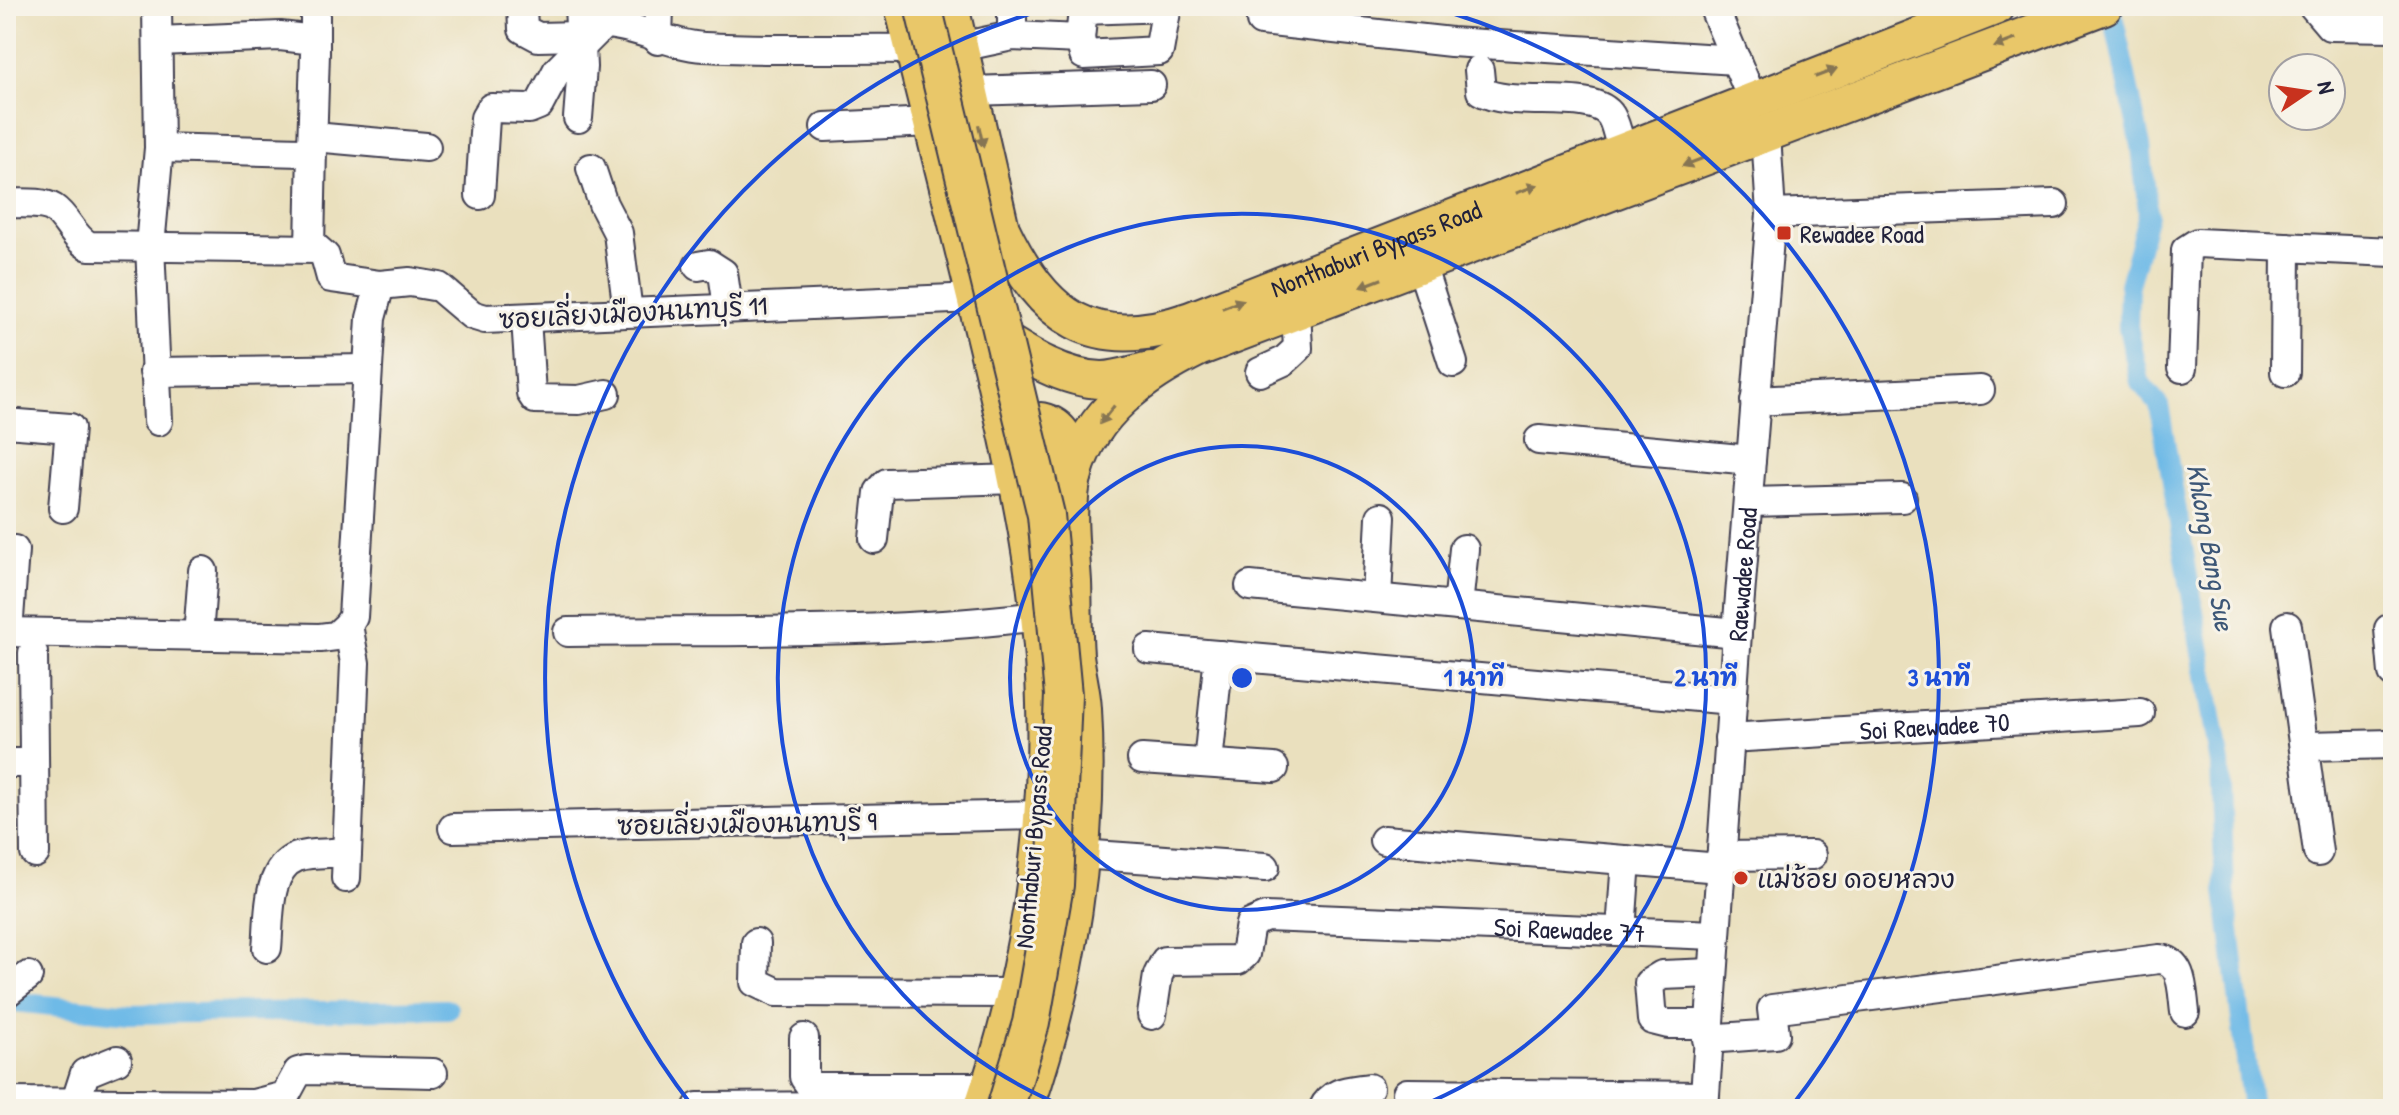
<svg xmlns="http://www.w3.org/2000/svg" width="2399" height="1115" viewBox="0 0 2399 1115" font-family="'Patrick Hand','Playpen Sans Thai',sans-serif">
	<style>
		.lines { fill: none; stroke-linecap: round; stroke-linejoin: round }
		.canal { stroke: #6ebae7; stroke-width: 20 }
		.minor-casing { stroke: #403e4f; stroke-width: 32 }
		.major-casing { stroke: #403e4f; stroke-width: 40 }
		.minor { stroke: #fff; stroke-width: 28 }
		.major { stroke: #e9c769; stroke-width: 36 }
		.major-bridge-casing { stroke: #403e4f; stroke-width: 40; stroke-linecap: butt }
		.major-bridge { stroke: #e9c769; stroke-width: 36 }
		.oneway { fill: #867452 }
		.ring { fill: none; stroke: #1d4ed8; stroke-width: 4 }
		.poi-dot { fill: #c8321e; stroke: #f7f3e8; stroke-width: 3 }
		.labels { text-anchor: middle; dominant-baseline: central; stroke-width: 6; stroke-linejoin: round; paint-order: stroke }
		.poi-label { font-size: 26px; fill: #22223b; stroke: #f7f3e8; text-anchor: start }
		.street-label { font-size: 26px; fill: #22223b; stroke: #f7f3e8 }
		.water-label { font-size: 28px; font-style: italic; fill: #3d5777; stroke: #f7f3e8 }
		.centre { fill: #1d4ed8; stroke: #f7f3e8; stroke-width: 4 }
		.ring-label { font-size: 24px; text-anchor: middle; font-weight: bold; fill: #1d4ed8; stroke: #f7f3e8; stroke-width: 6; stroke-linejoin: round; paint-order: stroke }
	</style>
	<rect width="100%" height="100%" fill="#f7f3e8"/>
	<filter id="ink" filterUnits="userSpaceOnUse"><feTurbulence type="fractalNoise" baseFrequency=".0125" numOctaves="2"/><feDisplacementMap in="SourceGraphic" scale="16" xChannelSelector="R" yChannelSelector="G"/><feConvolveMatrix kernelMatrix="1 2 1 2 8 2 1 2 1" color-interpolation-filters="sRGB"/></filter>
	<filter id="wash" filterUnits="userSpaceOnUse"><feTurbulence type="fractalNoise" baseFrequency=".006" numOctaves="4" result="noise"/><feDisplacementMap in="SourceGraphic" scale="32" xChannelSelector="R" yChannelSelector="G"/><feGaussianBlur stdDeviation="1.8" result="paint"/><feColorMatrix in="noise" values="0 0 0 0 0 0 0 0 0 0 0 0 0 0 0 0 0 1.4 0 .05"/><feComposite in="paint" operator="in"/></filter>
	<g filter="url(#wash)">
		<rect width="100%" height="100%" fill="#eae0be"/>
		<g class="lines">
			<path class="canal" d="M2111,6l30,140 7,68 -19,71 -1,42 12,55 19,23 61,359 5,126 27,219
				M6,1001l124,13 318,-5"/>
		</g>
	</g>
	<g filter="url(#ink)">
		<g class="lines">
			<defs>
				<g id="minor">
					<path d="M157,6l2,142 -9,98 8,175"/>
					<path d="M522,6l1,23 15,8 41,-1"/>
					<path d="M1012,6v30"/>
					<path d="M1713,6l40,95"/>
					<path d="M2313,6l17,20 63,1"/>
					<path d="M1261,21l190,21 285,18"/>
					<path d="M1080,39l4,16 75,-4 8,-45"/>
					<path d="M315,40v-34"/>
					<path d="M658,40l1,-34"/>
					<path d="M158,41l122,-5 35,4v13l-3,95 -10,4 -143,-4"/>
					<path d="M960,47l52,-11 68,3 3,-29 84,-3"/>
					<path d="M1479,70l2,21c30,19 113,-3 130,25 6,10 8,25 11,36"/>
					<path d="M971,91l180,-6"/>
					<path d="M578,118l4,-51 -3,-61"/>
					<path d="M825,127l106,-5"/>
					<path d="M314,137l112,10"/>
					<path d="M591,168l12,36 15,29 10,79"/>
					<path d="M480,195l5,-77 6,-10 38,1 10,-4 18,-34 47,-47c32,1 65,21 100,23 70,4 140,1 209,2"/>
					<path d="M6,203c13,1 35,-2 47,5 15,10 19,29 36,38l228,3 8,7 6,22 49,7 30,-3 29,5 33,28 13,4 491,-21"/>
					<path d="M1771,214l283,-10"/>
					<path d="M310,248l2,-100"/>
					<path d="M1421,265l32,98"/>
					<path d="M698,266l11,-2 14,9 5,34"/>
					<path d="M526,319l5,74 4,6 44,1 27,-6"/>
					<path d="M2182,368l4,-118 11,-7 196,9"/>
					<path d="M154,372l213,-3"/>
					<path d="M1260,372l24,-11 14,-13 -2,-36"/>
					<path d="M2285,372l1,-125"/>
					<path d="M1755,401l225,-11"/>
					<path d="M6,423l64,5 -7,80"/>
					<path d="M1539,440l212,20"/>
					<path d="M1749,502l153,-4"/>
					<path d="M874,539l5,-47 8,-9 130,-4"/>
					<path d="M1250,586l487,47"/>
					<path d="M1377,598l4,-81"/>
					<path d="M1458,606l6,-57"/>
					<path d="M2287,626l31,226"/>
					<path d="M2389,629l4,44"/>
					<path d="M6,632l314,6 16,-2 12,-11"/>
					<path d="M8,632l6,-82"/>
					<path d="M568,632c157,-2 314,3 470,-16"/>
					<path d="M198,636l5,-65"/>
					<path d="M1149,649l583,51"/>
					<path d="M33,653l2,200"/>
					<path id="s1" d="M1729,738l411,-25"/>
					<path d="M2306,746l87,-2"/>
					<path d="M1142,759l132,9"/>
					<path d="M6,763h28"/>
					<path d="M1208,763l11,-108"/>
					<path d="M453,828l588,-13"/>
					<path d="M1384,840l336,28"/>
					<path d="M1080,854l185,13"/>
					<path d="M1721,856l91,-1"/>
					<path d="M346,878l9,-215 -7,-38 5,-8 18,-299 9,-33"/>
					<path d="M1621,931l5,-71"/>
					<path d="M756,943l-1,39 21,10 238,1"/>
					<path d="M267,948c3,-27 -2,-79 30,-91 14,-5 34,-3 50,-5"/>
					<path d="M6,993l22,-17"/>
					<path id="s2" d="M1152,1015l6,-40 7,-14 73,-1 7,-6 5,-30 16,-7 449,18"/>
					<path d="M1708,1024h-40l-16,-4 -3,-37 13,-8 50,-2"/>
					<path d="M804,1038v39l7,10h179"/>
					<path d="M1707,1039l68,-5 -3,-25 387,-50c25,1 23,33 26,53"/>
					<path d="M1407,1093l297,3"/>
					<path d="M6,1102l247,2 32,-8 13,-24 8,-2 127,3"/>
					<path d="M75,1104l10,-31 32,-13"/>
					<path d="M698,1107l147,-1"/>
					<path d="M1323,1109c9,-19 27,-18 46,-21"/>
					<path id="s3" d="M1704,1109l33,-476 34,-419 -5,-80"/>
				</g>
				<g id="major">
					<path d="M903,6c30,123 62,246 91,370 25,107 49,218 51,328 4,136 -19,277 -63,405"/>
					<path id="s4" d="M950,6l51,223c42,89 92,125 190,91l806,-314"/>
					<path d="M984,328c35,22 75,51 118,52 16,0 34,-7 49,-10"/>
					<path d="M1018,462l12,-34 11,-7c27,6 27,29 33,53"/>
					<path d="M1025,1109c44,-127 66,-265 58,-400 -1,-18 -6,-36 -8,-54 -2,-24 -1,-49 -2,-73 -2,-34 -8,-75 1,-109 17,-61 71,-99 124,-125l906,-342"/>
				</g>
			</defs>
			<use href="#minor" class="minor-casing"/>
			<use href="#major" class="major-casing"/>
			<use href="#minor" class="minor"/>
			<use href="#major" class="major"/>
			<defs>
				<path id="major-bridge" d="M923,6l123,509 17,180 -8,190 -24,138 -26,86"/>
			</defs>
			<use href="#major-bridge" class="major-bridge-casing"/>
			<use href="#major-bridge" class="major-bridge"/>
		</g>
		<defs><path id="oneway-solid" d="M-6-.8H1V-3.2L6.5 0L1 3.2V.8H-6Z" transform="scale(2)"/></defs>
		<g class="oneway">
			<use href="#oneway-solid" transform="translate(2005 43) rotate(159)"/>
			<use href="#oneway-solid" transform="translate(1826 73) rotate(-21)"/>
			<use href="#oneway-solid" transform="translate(981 136) rotate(78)"/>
			<use href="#oneway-solid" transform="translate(1693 162) rotate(159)"/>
			<use href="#oneway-solid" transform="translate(1527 189) rotate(-21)"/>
			<use href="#oneway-solid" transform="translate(1371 283) rotate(159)"/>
			<use href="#oneway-solid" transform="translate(1233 304) rotate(-21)"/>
			<use href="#oneway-solid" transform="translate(1107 415) rotate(128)"/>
		</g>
	</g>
	<g class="ring">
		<circle cx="1242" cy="678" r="232"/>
		<path d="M1068 1108A464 464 0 1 1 1416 1108"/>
		<path d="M693 1107A697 697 0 0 1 1056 6M1428 6A697 697 0 0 1 1791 1107"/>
	</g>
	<g class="poi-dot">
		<rect x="1776" y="225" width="16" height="16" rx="4"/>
		<circle cx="1741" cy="878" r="8"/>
	</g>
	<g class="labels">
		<g class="poi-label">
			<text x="1800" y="233">Rewadee Road</text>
			<text x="1757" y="878">แม่ช้อย ดอยหลวง</text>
		</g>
		<g class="street-label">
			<text stroke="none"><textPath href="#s4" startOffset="666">Nonthaburi Bypass Road</textPath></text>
			<text transform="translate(633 312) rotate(-3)">ซอยเลี่ยงเมืองนนทบุรี 11</text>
			<text stroke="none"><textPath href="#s3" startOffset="536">Raewadee Road</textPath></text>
			<text stroke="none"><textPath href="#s1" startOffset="206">Soi Raewadee 70</textPath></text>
			<text transform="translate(747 823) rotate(-1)">ซอยเลี่ยงเมืองนนทบุรี 9</text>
			<text transform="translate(1033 837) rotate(-85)">Nonthaburi Bypass Road</text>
			<text stroke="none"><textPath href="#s2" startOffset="490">Soi Raewadee 77</textPath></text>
		</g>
		<g class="water-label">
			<text transform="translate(2211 547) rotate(80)">Khlong Bang Sue</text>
		</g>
	</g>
	<circle cx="1242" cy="678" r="12" class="centre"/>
	<g class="ring-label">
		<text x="1474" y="686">1 นาที</text>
		<text x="1706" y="686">2 นาที</text>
		<text x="1939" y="686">3 นาที</text>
	</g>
	<rect width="2399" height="1115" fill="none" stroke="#f7f3e8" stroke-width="32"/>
	<g transform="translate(2307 92) rotate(77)"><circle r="38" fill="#f7f3e8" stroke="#a29fa3" stroke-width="2"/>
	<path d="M0-6L14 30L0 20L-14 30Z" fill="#c8321e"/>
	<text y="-12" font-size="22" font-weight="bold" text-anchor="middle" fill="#22223b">N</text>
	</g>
</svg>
